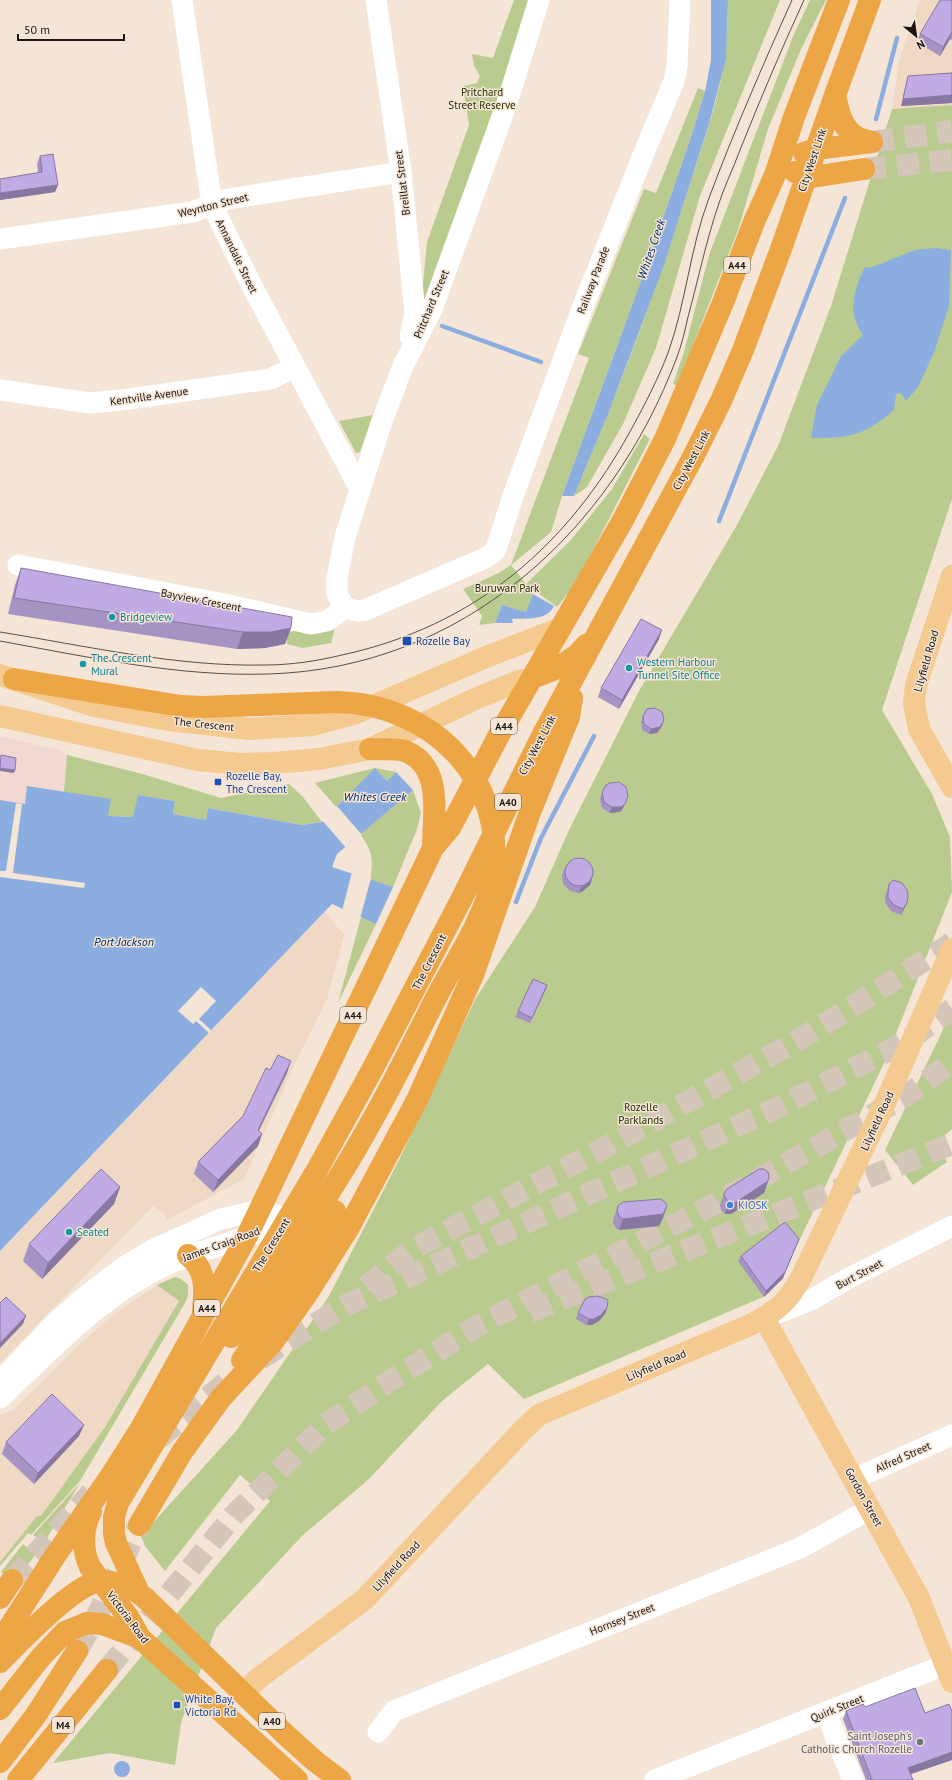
<svg xmlns="http://www.w3.org/2000/svg" width="952" height="1780" viewBox="0 0 952 1780" font-family="'PT Sans',sans-serif">
	<style>
		.commercial { fill: #f2d8d2 }
		.built { fill: #efd9c5 }
		.green { fill: #bacb8f }
		.water { fill: #8bade0 }
		.pier { fill: #f5e5d7 }
		.lines { fill: none; stroke-linecap: round; stroke-linejoin: round }
		.stream { stroke: #8bade0; stroke-width: 4.5 }
		.highway-tunnel { stroke: #d4c6b9; stroke-width: 22; stroke-dasharray: 22 11; stroke-linecap: butt }
		.minor { stroke: #fff; stroke-width: 21 }
		.major { stroke: #f4ca90; stroke-width: 22 }
		.highway { stroke: #eda646; stroke-width: 22 }
		.tram { stroke: #585048; stroke-width: 1 }
		.wall { fill: #a593c4 }
		.shaded-wall { fill: #8678a0 }
		.building { fill: #c0abe4; stroke: #8678a0 }
		.culture-dot { fill: #0f9aa8; stroke: #f5e5d7; stroke-width: 1.5 }
		.transit-dot { fill: #1a4fb4; stroke: #f5e5d7; stroke-width: 1.5 }
		.shop-dot { fill: #3f7fe0; stroke: #f5e5d7; stroke-width: 1.5 }
		.worship-dot { fill: #6b7280; stroke: #f5e5d7; stroke-width: 1.5 }
		.labels { text-anchor: middle; dominant-baseline: central; stroke-width: 3; stroke-linejoin: round; paint-order: stroke }
		.shield { fill: #f5e5d7; stroke: #5c534c; stroke-width: 1 }
		.shield-label { font-size: 10px; font-weight: bold; fill: #1a1510 }
		.park-label { font-size: 11px; fill: #263001; stroke: #f5e5d7 }
		.street-label { font-size: 11px; fill: #1a1510; stroke: #f5e5d7 }
		.culture-label { font-size: 11px; fill: #0d838f; stroke: #f5e5d7; text-anchor: start }
		.transit-label { font-size: 11px; fill: #164399; stroke: #f5e5d7; text-anchor: start }
		.shop-label { font-size: 11px; fill: #366cbe; stroke: #f5e5d7; text-anchor: start }
		.worship-label { font-size: 11px; fill: #5b616d; stroke: #f5e5d7; text-anchor: end }
		.water-label { font-size: 12px; font-style: italic; fill: #012d68; stroke: #f5e5d7 }
	</style>
	<rect width="100%" height="100%" fill="#f5e5d7"/>
	<path class="commercial" d="M0,736l62,15 5,4 -3,37 -37,-6 -2,18 -25,-4z"/>
	<path class="built" d="M920,0h32v105l-60,4 7,-48z
		M325,912l19,23 -17,64 -32,65 -51,115 -77,41 -3,-6 -11,-8 -153,157v-111z
		M157,1285l22,16 -74,126 -64,89h-4l-37,46v-145l2,-3 10,-3 71,-70 35,-30z"/>
	<path class="green" d="M514,0h17l-7,27 -103,291 2,-34 4,-42 42,-117 -6,-39 14,-3 3,-7 -6,-10 -2,-12 21,4z
		M728,0h52l-80,196 -44,152 -33,76 -36,63 -13,9c41,-97 79,-196 111,-297 12,-38 26,-76 35,-115 7,-27 7,-56 8,-84z
		M810,0h16l-25,49 -33,80 -30,101 -61,156 -4,-2 11,-32 25,-97 85,-221z
		M698,88l7,3 -14,46 -43,125 -86,234 -11,36 -40,33 15,19 44,-43 42,-52 32,-55 6,5 -75,146 -18,22 -30,-22 6,9 -7,18 -24,-7 -7,18 -16,2 3,-9 -19,-27 36,-16 12,-8 78,-207 -11,-4 66,-165 12,4z
		M952,105v394l-70,211 50,84 18,43 2,55 -66,167 -94,197 -10,24 -19,17 -239,102 -36,-35 -46,37 -74,79 -65,55 -87,93 -35,95 -6,42 -65,-12 -57,10 217,-262 -30,-26 -75,96 -20,-25 -4,-10 96,-106 92,-134 69,-134 78,-164 59,-91 34,-77 70,-139 98,-166 41,-79 53,-140 61,-197z
		M373,415l-13,37 -4,1 -17,-32z
		M335,627l-4,16 -28,5 -16,-4v-12z
		M67,755l72,18 82,25 68,-14 14,13 19,25 -20,3 -94,-17 -2,12 -33,-6 2,-13 -37,-6 -4,22 -26,-1 -44,-24z
		M375,768l21,4 -9,9 -12,-13 -38,40 -22,-25z
		M413,790l8,23 -5,19 -23,55 -23,-7c4,-20 2,-30 -10,-46z
		M361,917l15,7 -38,79z
		M952,1007v122l-16,14 11,19 -34,23 -28,-35 56,-116z
		M175,1277l6,2 7,6v11l-3,7 -105,178 -49,54 -3,-2 -28,33v-4l37,-46h4l64,-89 74,-126 -22,-16z
		M80,1483l-36,60 -11,-8z
		M23,1544l13,10 -17,22 -1,9 -17,-13z"/>
	<path class="water" d="M711,0h17l-2,59 -17,65 -46,144 -55,146 -34,82h-12l86,-234 43,-125 14,-46 6,-31z
		M935,248l16,2 -2,56 -14,44 -17,37 -12,14 -5,-8 -5,1 -2,16c-30,26 -45,28 -83,28l6,-33 14,-28 10,-21 22,-21c-3,-4 -6,-9 -7,-14 -7,-17 1,-39 9,-54l5,1 45,-18z
		M533,594l21,12c-7,15 -28,12 -42,13l1,4h-18l7,-18 24,7z
		M375,768l12,13 9,-9 17,18 -76,64 -5,13 61,20 -17,37 -44,-20 -332,347v-451l25,4 2,-18 84,13 -3,17 25,1 5,-22 37,6 -2,13 33,6 2,-12 94,17 20,-3z
		M114 1769a8 8 0 1 1 16 0a8 8 0 1 1-16 0Z"/>
	<path class="pier" d="M16,803l6,1 -9,69 72,10 -1,5 -84,-11v-6h6z
		M337,806l25,29 -16,13 -24,-28z
		M352,872l19,6 -11,41 -18,-8z
		M201,987l15,14 -17,18 12,11 -2,3 -13,-12 -3,3 -15,-13z"/>
	<g class="lines">
		<path class="stream" d="M876,119l21,-81
			M442,326l99,36
			M719,521l126,-323
			M516,902l25,-64 53,-102"/>
		<path class="highway-tunnel" d="M872,142l80,-11
			M864,169l88,-9
			M366,1287l43,-36 212,-112 191,-107 140,-89
			M530,1312l422,-168
			M260,1359l84,-53 437,-200 126,-65 45,-32
			M158,1439l72,-60
			M12,1580l79,-87
			M77,1651l22,-39 40,-87
			M107,1670l127,-155 91,-90 65,-44 87,-55 239,-123 190,-107 46,-34"/>
		<path class="minor" d="M182,0l30,205 40,81 108,203
			M376,0l25,172 14,141 -5,23
			M539,0l-32,103 -75,206 -29,57 -22,58 -36,113 -8,41v16l8,14 13,3 7,-1 118,-51 10,-6 3,-4 18,-56 69,-187 63,-158 28,-67 3,-15 3,-66
			M0,239l192,-27 36,-13 173,-27
			M0,390l90,13 32,-3 148,-21 25,-12
			M18,565l207,39 86,20 16,-3 18,-13
			M768,1317l45,-18 34,-20 105,-53
			M0,1382l54,-58 27,-24 44,-34 29,-17 67,-30 38,-9 27,8
			M0,1398c50,-47 100,-101 162,-131 28,-14 57,-20 86,-31 13,-5 26,-12 38,-18
			M854,1479l98,-44
			M826,1713l27,67
			M378,1732l16,-21 406,-163 70,-39
			M655,1780l297,-118"/>
		<path class="major" d="M952,576l-36,109 -2,18 5,26 33,58
			M0,675l94,31 74,14 81,9 64,-4 41,-11 132,-57 75,-29
			M0,716l198,44 42,4 34,-1 45,-4 51,-10 107,-51 42,-17 13,-3
			M764,1318l155,280 33,84
			M243,1693l16,-15 106,-79 158,-169 16,-15 211,-90c26,-13 39,-24 52,-49l85,-177 65,-150"/>
		<path class="highway" d="M835,95c3,14 7,35 22,42 4,3 10,3 15,5
			M804,153l12,-4 56,-7
			M795,172l11,6 58,-9
			M532,678l24,-9 21,-14 9,-10
			M14,679l167,27 23,1 133,-5c95,2 172,78 155,177 -8,41 -37,82 -56,119 -22,43 -43,86 -67,128 -41,74 -90,142 -138,211
			M370,749c10,1 25,-1 35,2 39,15 28,65 28,97
			M188,1255c19,15 17,35 15,57
			M242,1360l52,-78 41,-71
			M91,1512c-9,17 -9,38 -1,55l39,51 11,20 157,142
			M139,1525l43,-73 39,-54 52,-56 34,-48 41,-65 69,-129 56,-125 57,-163 39,-95 3,-19
			M139,1593l-23,-50 -2,-9v-17l4,-14 199,-333 55,-100 90,-172 80,-162 150,-277 29,-58 22,-51 38,-101 54,-154 35,-95
			M0,1598l12,-18
			M0,1642l55,-86 57,-82 28,-44 107,-194 186,-388 17,-20 49,-93 124,-215 42,-81 57,-134 32,-83 21,-47 19,-58 45,-117
			M0,1662c19,-19 75,-80 102,-81 14,0 32,8 42,16l143,139 29,26 24,18
			M0,1709l41,-52 24,-25 22,-9 15,1 38,14
			M0,1762l36,-47 41,-64
			M18,1780l89,-110"/>
		<path class="tram" d="M0,632c87,14 177,35 265,33 26,0 52,-4 77,-10 133,-29 226,-109 290,-227 13,-24 26,-49 36,-75 18,-50 22,-105 41,-155 25,-67 54,-133 83,-198
			M0,641c88,16 179,36 269,33 193,-6 342,-141 408,-317 5,-13 8,-27 11,-40 10,-37 18,-75 30,-111 6,-19 15,-37 22,-56 20,-50 41,-100 64,-150"/>
	</g>
	<path class="wall" d="M952,0v40l-2,-1 -10,17 -23,-14 3,-8z
		M952,73v30l-51,3 5,-22 2,-8z
		M40,156l18,29 -3,7 -55,8v2v-23l38,-6 -1,-9z
		M21,568l270,60 -6,16 -20,4 -28,1 -229,-35 7,-29z
		M659,639l-40,70 -21,-12 3,-9z
		M643,716l19,10 -5,7 -8,1 -7,-4 -1,-8z
		M602,793l24,9 -4,8 -3,2 -9,1 -8,-5 -2,-9z
		M566,865l27,10 -3,10 -7,6 -4,2 -9,-2 -7,-7 -1,-9z
		M889,884l15,25 -3,6 -10,-4 -5,-7 -1,-5 2,-9z
		M547,985l-2,6 -15,32 -15,-6 3,-6z
		M270,1070l17,3 -28,58 -1,15 -45,46 -19,-18 4,-12 45,-46z
		M768,1181l-4,12 -33,21h-6l-4,-4 -1,-5 4,-11z
		M120,1187l-6,17 -72,75 -19,-18 6,-17z
		M618,1206h49l-4,12 -4,8 -40,4 -4,-3 -2,-5 1,-5z
		M799,1239l-16,39 -19,19 -26,-36 3,-5z
		M607,1308l-2,6 -6,7 -7,4h-5l-11,-6 2,-6z
		M79,1436l-45,48 -32,-30 4,-12z
		M865,1707l60,6 27,-2v49l-41,14 2,6h-47l-23,-61 3,-8z"/>
	<path class="shaded-wall" d="M952,32l-2,7 -10,17 3,-9z
		M952,95v8l-51,3 2,-7z
		M58,185l-3,7 -55,8v-7z
		M291,628l-6,16 -20,4 -28,1 6,-17z
		M662,630l-3,9 -40,70 3,-9z
		M664,720l-2,6 -5,7 -8,1 2,-5z
		M0,768l15,2 -1,3 -14,-2z
		M628,796l-6,14 -3,2 -9,1 2,-6z
		M592,879l-2,6 -7,6 -4,2 2,-6z
		M907,903l-6,12 2,-6z
		M547,985l-2,6 -15,32 2,-5z
		M291,1061l-4,12 -34,68 5,-11z
		M262,1134l-4,12 -45,46 5,-12z
		M768,1181l-4,12 -33,21h-6l5,-12z
		M120,1187l-6,17 -72,75 6,-16z
		M667,1206l-4,12 -4,8 -40,4 4,-11z
		M799,1239l-16,39 -19,19 2,-6z
		M607,1308l-2,6 -6,7 -7,4h-5l2,-6z
		M26,1316l-3,8 -23,24v-5z
		M84,1425l-5,11 -45,48 4,-11z
		M952,1752v8l-47,16 3,-8z"/>
	<path class="building" d="M940,0h12v32l-9,15 -23,-13z
		M952,73v22l-49,4 5,-23z
		M53,154l5,31 -58,8v-14l42,-7 -2,-16z
		M21,568l271,49 -1,11 -20,4h-28l-229,-34z
		M641,619l21,11 -40,70 -21,-12z
		M655,708l7,4 2,8 -4,7 -9,2 -7,-5 -1,-8 4,-7z
		M1,755l15,3 -1,12 -15,-2z
		M619,782l7,5 2,9 -3,8 -4,3h-9l-8,-5 -2,-9 4,-8 4,-2z
		M565 872a14 14 0 1 1 28 0a14 14 0 1 1-28 0Z
		M893,880l9,3 5,7 1,6 -1,7 -4,6 -9,-4 -6,-7v-5l1,-9z
		M533,979l14,6 -15,33 -14,-7z
		M278,1055l13,6 -33,69 4,4 -44,46 -20,-18 45,-46 23,-48 4,2z
		M101,1169l19,18 -72,76 -19,-19z
		M759,1169h5l4,3 1,4 -1,5 -33,22 -5,-1 -4,-3 -2,-5 3,-5z
		M661,1199l4,3 2,4 -4,8 -40,5 -4,-3 -2,-5 1,-5 5,-4z
		M785,1222l14,17 -14,33 -19,19 -25,-35z
		M598,1296l10,4 -1,8 -6,7 -7,4h-5l-11,-6 7,-14 4,-2z
		M6,1297l20,19 -26,27v-40z
		M52,1394l32,31 -46,48 -32,-31z
		M915,1688l10,25 24,-9 3,7v41l-44,16 5,12h-41l-26,-69 17,-7 2,3z"/>
	<g class="culture-dot">
		<circle cx="112" cy="617" r="4"/>
		<circle cx="83" cy="664" r="4"/>
		<circle cx="629" cy="668" r="4"/>
		<circle cx="69" cy="1232" r="4"/>
	</g>
	<g class="transit-dot">
		<rect x="402" y="636" width="10" height="10" rx="2"/>
		<rect x="214" y="778" width="8" height="8" rx="2"/>
		<rect x="173" y="1701" width="8" height="8" rx="2"/>
	</g>
	<circle class="shop-dot" cx="730" cy="1205" r="4"/>
	<circle class="worship-dot" cx="920" cy="1742" r="4"/>
	<g class="labels">
		<g class="shield">
			<rect x="724" y="257" width="26" height="16" rx="3"/>
			<rect x="491" y="718" width="26" height="16" rx="3"/>
			<rect x="495" y="794" width="26" height="16" rx="3"/>
			<rect x="340" y="1007" width="26" height="16" rx="3"/>
			<rect x="194" y="1300" width="26" height="16" rx="3"/>
			<rect x="259" y="1713" width="26" height="16" rx="3"/>
			<rect x="52" y="1717" width="22" height="16" rx="3"/>
		</g>
		<g class="shield-label">
			<text x="737" y="265">A44</text>
			<text x="504" y="726">A44</text>
			<text x="508" y="802">A40</text>
			<text x="353" y="1015">A44</text>
			<text x="207" y="1308">A44</text>
			<text x="272" y="1721">A40</text>
			<text x="63" y="1725">M4</text>
		</g>
		<g class="park-label">
			<text x="482" y="92">Pritchard<tspan x="482" dy="13">Street Reserve</tspan></text>
			<text x="507" y="588">Buruwan Park</text>
			<text x="641" y="1107">Rozelle<tspan x="641" dy="13">Parklands</tspan></text>
		</g>
		<g class="street-label">
			<text transform="translate(812 160) rotate(-71)">City West Link</text>
			<text transform="translate(402 183) rotate(-97)">Breillat Street</text>
			<text transform="translate(213 205) rotate(-14)">Weynton Street</text>
			<text transform="translate(237 256) rotate(64)">Annandale Street</text>
			<text transform="translate(593 280) rotate(-69)">Railway Parade</text>
			<text transform="translate(431 304) rotate(-67)">Pritchard Street</text>
			<text transform="translate(149 396) rotate(-8)">Kentville Avenue</text>
			<text transform="translate(691 460) rotate(-62)">City West Link</text>
			<text transform="translate(201 600) rotate(11)">Bayview Crescent</text>
			<text transform="translate(926 661) rotate(-74)">Lilyfield Road</text>
			<text transform="translate(204 724) rotate(6)">The Crescent</text>
			<text transform="translate(537 745) rotate(-62)">City West Link</text>
			<text transform="translate(429 962) rotate(-63)">The Crescent</text>
			<text transform="translate(877 1121) rotate(-65)">Lilyfield Road</text>
			<text transform="translate(221 1244) rotate(-20)">James Craig Road</text>
			<text transform="translate(271 1245) rotate(-59)">The Crescent</text>
			<text transform="translate(859 1274) rotate(-28)">Burt Street</text>
			<text transform="translate(656 1365) rotate(-23)">Lilyfield Road</text>
			<text transform="translate(903 1457) rotate(-24)">Alfred Street</text>
			<text transform="translate(864 1497) rotate(61)">Gordon Street</text>
			<text transform="translate(396 1566) rotate(-47)">Lilyfield Road</text>
			<text transform="translate(128 1617) rotate(53)">Victoria Road</text>
			<text transform="translate(622 1619) rotate(-22)">Hornsey Street</text>
			<text transform="translate(837 1708) rotate(-22)">Quirk Street</text>
		</g>
		<g class="culture-label">
			<text x="120" y="617">Bridgeview</text>
			<text x="91" y="658">The Crescent<tspan x="91" dy="13">Mural</tspan></text>
			<text x="637" y="662">Western Harbour<tspan x="637" dy="13">Tunnel Site Office</tspan></text>
			<text x="77" y="1232">Seated</text>
		</g>
		<g class="transit-label">
			<text x="416" y="641">Rozelle Bay</text>
			<text x="226" y="776">Rozelle Bay,<tspan x="226" dy="13">The Crescent</tspan></text>
			<text x="185" y="1699">White Bay,<tspan x="185" dy="13">Victoria Rd</tspan></text>
		</g>
		<g class="shop-label">
			<text x="738" y="1205">KIOSK</text>
		</g>
		<g class="worship-label">
			<text x="912" y="1736">Saint Joseph's<tspan x="912" dy="13">Catholic Church Rozelle</tspan></text>
		</g>
		<g class="water-label">
			<text transform="translate(651 249) rotate(-71)">Whites Creek</text>
			<text x="375" y="796">Whites Creek</text>
			<text x="124" y="941">Port Jackson</text>
		</g>
	</g>
	<g transform="translate(916 36) rotate(151)" stroke="#f5e5d7" stroke-width="3" paint-order="stroke">
	<path d="M0-3L7 15L0 10L-7 15Z" fill="#1a1510"/>
	<text y="-6" font-size="11" font-weight="bold" text-anchor="middle" fill="#1a1510">N</text>
	</g>
	<path d="M18 34v6h106v-6" fill="none" stroke="#1a1510" stroke-width="2"/>
	<text x="24" y="34" font-size="12" fill="#1a1510" stroke="#f5e5d7" stroke-width="3" paint-order="stroke">50 m</text>
</svg>
